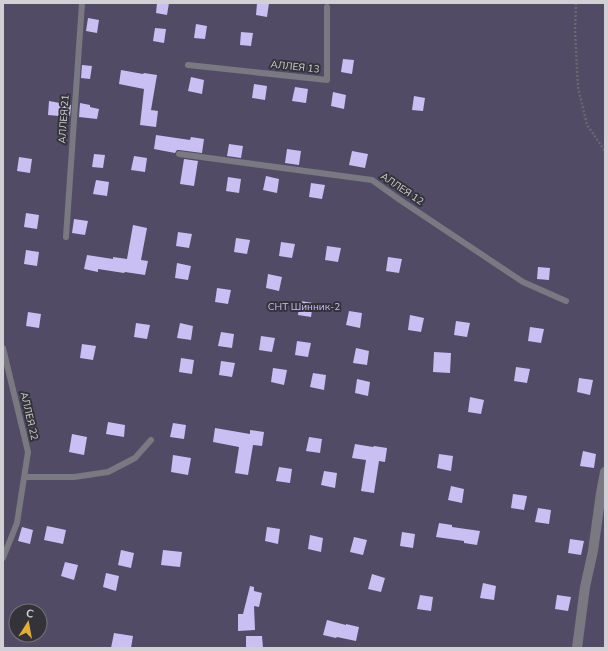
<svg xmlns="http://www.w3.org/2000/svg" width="608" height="651" viewBox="0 0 608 651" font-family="'Nunito Sans',sans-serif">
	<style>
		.green { fill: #514b66; fill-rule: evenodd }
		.building { fill: #cabff3 }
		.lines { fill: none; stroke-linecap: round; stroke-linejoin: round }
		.path { stroke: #69686d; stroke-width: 2.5; stroke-dasharray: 2 2; stroke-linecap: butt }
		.service { stroke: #7a7880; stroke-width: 6 }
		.minor { stroke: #7a7880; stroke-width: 10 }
		.labels { text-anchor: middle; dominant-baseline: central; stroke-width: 4; stroke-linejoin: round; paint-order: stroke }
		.street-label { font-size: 10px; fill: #d1d1d5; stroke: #343339 }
		.park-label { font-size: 10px; fill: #cdbffb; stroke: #343339 }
	</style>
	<rect width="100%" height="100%" fill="#343339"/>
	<path class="green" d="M3,3h602v645h-602zM16,611h24v24h-24z"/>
	<path class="building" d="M157,3h12l-2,12 -11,-2z
		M257,3h12l-2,14 -11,-2z
		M88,18l11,2 -2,13 -11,-2z
		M196,24l11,2 -2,13 -11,-1z
		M155,28l11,1 -2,14 -11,-2z
		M241,32l12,1 -2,13 -11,-1z
		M343,59l11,1 -2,14 -11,-2z
		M82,65l10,1 -2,13 -9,-1z
		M121,70l22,4 1,-1 13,2 -6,35 7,1 -2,16 -16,-2 4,-36 -25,-5z
		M191,77l13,3 -2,14 -14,-3z
		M254,84l13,2 -2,14 -13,-2z
		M295,87l13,2 -2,14 -14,-2z
		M333,92l13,3 -2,14 -13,-3z
		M414,96l11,2 -2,13 -11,-1z
		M49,101l22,4 -1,11 -11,-2v2l-11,-1z
		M80,103l10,2v2l9,2 -2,10 -18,-2z
		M156,135l34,5 1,-3 13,2 -2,14 -23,-3h-2l-2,3 -21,-4z
		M229,144l14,2 -2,12 -14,-2z
		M287,149l14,2 -2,14 -14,-2z
		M352,151l16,3 -3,14 -16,-3z
		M94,154l11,1 -2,13 -11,-1z
		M134,156l13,2 -2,14 -14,-2z
		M19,157l13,2 -2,14 -13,-2z
		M184,159l14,2 -4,25 -14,-2z
		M266,176l13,3 -2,14 -14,-3z
		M228,177l13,2 -2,14 -13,-2z
		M96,180l13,2 -2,14 -14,-2z
		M311,183l14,2 -3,14 -13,-2z
		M26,213l13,2 -2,14 -13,-2z
		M74,219l14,2 -3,14 -13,-2z
		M133,225l14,3 -6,32 7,1 -3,14 -20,-3 -1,1 -26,-4v3l-14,-3 3,-14 26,4v-2l14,2z
		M178,232l14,2 -3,14 -13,-2z
		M236,238l14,2 -3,14 -13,-2z
		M281,242l14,2 -3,14 -13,-2z
		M327,246l14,2 -3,14 -13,-2z
		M26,250l13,2 -2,14 -13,-2z
		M388,257l14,2 -3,14 -13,-2z
		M177,263l14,3 -3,14 -13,-2z
		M538,267l12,1 -1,12 -12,-1z
		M268,274l14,3 -3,14 -13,-3z
		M217,288l14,2 -3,14 -13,-2z
		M300,301l13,2 -2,14 -13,-2z
		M349,311l13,2 -2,15 -14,-3z
		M28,312l13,2 -2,14 -13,-2z
		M410,315l14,3 -3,14 -13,-2z
		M456,321l14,2 -3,14 -13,-2z
		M136,323l14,2 -3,14 -13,-2z
		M180,323l13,3 -2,14 -14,-2z
		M530,327l14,2 -3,14 -13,-2z
		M221,332l13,2 -2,14 -14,-2z
		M261,336l14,2 -3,14 -13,-2z
		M297,341l14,2 -3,14 -13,-2z
		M82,344l14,2 -3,14 -13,-2z
		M356,348l13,3 -2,14 -14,-2z
		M434,352l17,1 -1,20 -17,-1z
		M181,358l13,2 -2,14 -13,-2z
		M221,361l14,2 -3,14 -13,-2z
		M516,367l14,2 -3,14 -13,-2z
		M273,368l14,2 -3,15 -13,-3z
		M313,373l13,2 -2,15 -14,-3z
		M579,378l14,2 -3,15 -13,-3z
		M357,379l13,3 -2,14 -13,-3z
		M470,397l14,3 -3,14 -13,-2z
		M108,422l17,3 -1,12 -18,-3z
		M173,423l13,2 -2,14 -14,-2z
		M215,428l35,6v-4l14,2 -2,14 -9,-1 -5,30 -13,-2 4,-26 -26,-5z
		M72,434l15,3 -3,18 -15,-3z
		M309,437l13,2 -2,14 -14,-2z
		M355,444l18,3 1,-1 13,2 -2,14 -6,-1 -5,32 -13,-2 5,-31 -14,-2z
		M583,451l13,3 -2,14 -14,-2z
		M439,454l14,2 -2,15 -14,-3z
		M173,455l18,3 -3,17 -17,-3z
		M279,467l13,2 -2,14 -14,-2z
		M324,471l13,2 -2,15 -14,-3z
		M451,486l13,3 -2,14 -14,-3z
		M513,494l14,2 -3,14 -13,-2z
		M538,508l13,2 -2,14 -14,-2z
		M439,523l13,2v2l28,4 -3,14 -13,-2v-2l-28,-4z
		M47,526l19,4 -3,14 -19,-4z
		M22,527l11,3 -3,14 -12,-3z
		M267,527l13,2 -2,15 -13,-3z
		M402,532l13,2 -2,14 -13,-2z
		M310,535l13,3 -2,14 -13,-3z
		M354,537l13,3 -4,15 -13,-3z
		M570,539l14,2 -3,14 -13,-2z
		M121,550l13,3 -3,15 -13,-3z
		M163,550l19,2 -2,15 -19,-2z
		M65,562l13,3 -4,15 -13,-4z
		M106,573l13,3 -3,15 -13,-4z
		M372,574l13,4 -4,14 -13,-3z
		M483,583l13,3 -2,14 -14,-2z
		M250,586l4,1v4l8,2 -3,14 -5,-1 1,24 -17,1v-17h5z
		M420,595l13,2 -2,14 -14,-2z
		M557,595l14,2 -3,14 -13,-2z
		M327,620l19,5v-1l13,3 -3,14 -19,-4 -1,1 -13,-3z
		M114,633l19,3 -2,12h-20z
		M246,636h16l1,12h-17z"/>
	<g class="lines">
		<path class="path" d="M576,3l-1,28 3,56 9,38 18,26"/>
		<path class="service" d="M188,65l139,15v-73
			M179,154l193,26 28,20 123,82 43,19
			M66,237l16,-234
			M3,348l25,104 -11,71 -14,35
			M24,477h50l34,-5 27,-14 16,-18"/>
		<path class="minor" d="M577,648l8,-61 8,-36 8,-58 4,-21"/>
	</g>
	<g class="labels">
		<g class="street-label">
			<text transform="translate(295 67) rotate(6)">АЛЛЕЯ 13</text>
			<text transform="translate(64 119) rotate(-86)">АЛЛЕЯ 21</text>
			<text transform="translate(402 189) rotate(34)">АЛЛЕЯ 12</text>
			<text transform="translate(29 416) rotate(77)">АЛЛЕЯ 22</text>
		</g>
		<g class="park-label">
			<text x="304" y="307">СНТ Шинник-2</text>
		</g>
	</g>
	<rect width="608" height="651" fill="none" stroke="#d1d1d5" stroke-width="8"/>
	<g transform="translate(28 623) rotate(11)"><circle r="19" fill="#343339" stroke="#737277"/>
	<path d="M0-3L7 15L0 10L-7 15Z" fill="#e2af34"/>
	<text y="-6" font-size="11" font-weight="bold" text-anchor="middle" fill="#d1d1d5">С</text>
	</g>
</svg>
